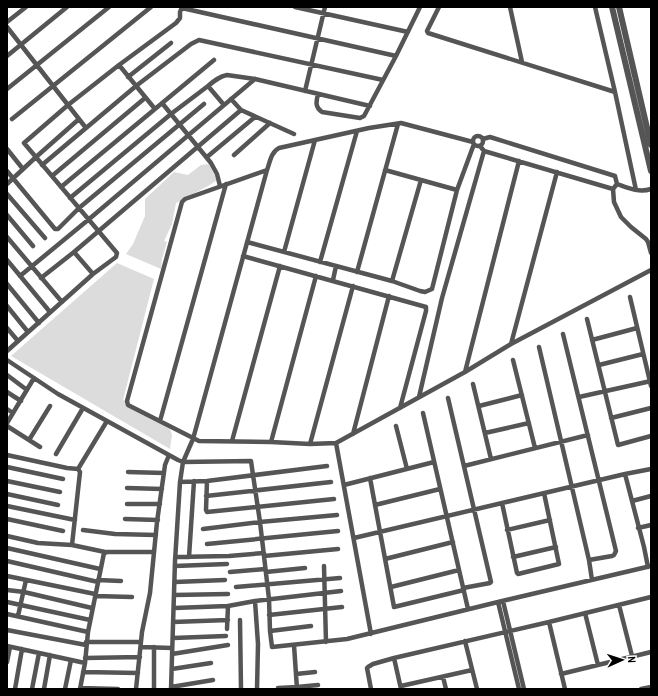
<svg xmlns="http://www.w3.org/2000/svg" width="658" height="696" viewBox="0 0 658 696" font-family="'Archivo Narrow',sans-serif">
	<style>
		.green { fill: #dcdcdc }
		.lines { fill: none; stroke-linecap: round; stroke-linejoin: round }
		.minor { stroke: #555; stroke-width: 4.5 }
		.tertiary { stroke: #555; stroke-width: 6 }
	</style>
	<rect width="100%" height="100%" fill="#fff"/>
	<path class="green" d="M209,164l8,16 -9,6 -32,17 -4,21 -8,17 3,1 -5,17 -1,10 -35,-15 7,-10 12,-28v-17l29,-27 14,3 13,-10z
		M117,263l37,16 -31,121 47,29 2,6 -2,14 -159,-93z"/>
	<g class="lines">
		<path class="minor" d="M295,7l113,25
			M439,7l-12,24 1,2 187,59
			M510,7l12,55
			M595,7l20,85 21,98
			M182,8l214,48
			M7,22l19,-15
			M7,27l79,101
			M7,56l60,-49
			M119,65l36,44
			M128,77l43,-34
			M208,86l16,19
			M7,89l102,-82
			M305,91l20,-84
			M318,94c-2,8 -3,13 4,18l38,6 4,-2 32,-60 24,-49
			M231,99l10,11 53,24
			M162,103l49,60 6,11 3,12
			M12,119l139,-112
			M473 141a5 5 0 1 1 10 0a5 5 0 1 1-10 0Z
			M483,139l7,-2 125,39 2,8
			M7,149l16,20
			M484,151l129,38
			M234,155l36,-32
			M207,157l48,-40
			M42,165l94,-79 55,-42 8,-4 184,40
			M267,170l-82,29 -3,3 -55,199 1,4 71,36 72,1 39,2 26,-1 129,-71 46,-28 140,-74
			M385,170l72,20
			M7,171l48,58h3l21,-21 125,-104
			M52,176l93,-78
			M7,184l29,-27 43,-38
			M61,187l153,-127
			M651,189c-12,4 -23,-1 -34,-5l-4,5 1,13 7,15 10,10 15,12 2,3 3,11
			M7,194l38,44
			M70,198l101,-84 37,-28c6,-5 12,-10 19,-11l28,4 115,27
			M7,215l26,31
			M7,237l55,65
			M247,242l145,39 28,10 5,1 7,-3 25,-99 17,-46
			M74,252l19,22
			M284,252l31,-112
			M243,256l183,51v4l-26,97
			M7,260l43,52
			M320,262l37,-131
			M357,272l41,-148
			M20,276l68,-56 167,-141
			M41,278l33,-26 167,-142
			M333,280l3,-14
			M392,281l29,-101
			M7,284l32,39
			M630,297l21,89
			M7,306l21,26
			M587,319l31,126 33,-9
			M7,328l11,13
			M563,334l53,217 -2,4 -2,1 -23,4
			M592,340l45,-12
			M511,344l46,-172
			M539,347l50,213 3,20
			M7,351l86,-77 23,-17 1,-4 -93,-110 44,-38 51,-40 57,-42 4,-5v-6l2,-5
			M7,360l51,34 120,66 5,2 68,-1 2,14 7,47 4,34 5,43 1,32 2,16 75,-8 151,-37 153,-36
			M513,360l22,88
			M599,365l44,-11
			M465,372l54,-211
			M7,375l20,15
			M473,384l18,75
			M7,392l14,9
			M419,397l23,-99 42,-147 -4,-5
			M579,397l72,-16
			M448,398l43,184 -1,1 -27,5
			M479,406l43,-11
			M7,409l6,4
			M423,413l45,196
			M611,418l40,-10
			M160,421l66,-237
			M7,423l27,-45
			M7,426l33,21
			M396,426l11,43
			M485,433l44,-10
			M353,434l36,-138
			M29,440l21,-34
			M232,441l48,-175
			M271,442l45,-166
			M336,443l35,191
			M310,444l43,-158
			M56,454l27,-46
			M7,455l60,13 11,1
			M464,466l124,-31
			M7,467l56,12
			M128,472l36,1
			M625,474l19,73 4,20
			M370,478l24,129 70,-17
			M7,481l53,11
			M207,481l-1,29 1,2 127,-13
			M180,482l27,-1 120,-15
			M344,485l90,-23
			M127,488l35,1
			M7,494l51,11
			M206,496l125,-14
			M632,501l19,-5
			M502,503l15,70 1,1 41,-10 -15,-71
			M127,504h33
			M375,505l65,-16
			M7,506l68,14
			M7,519l56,12
			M125,519l33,1
			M638,528l13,-3
			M203,529l57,-7 77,-7
			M83,530l32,4 41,1
			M507,530l43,-10
			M7,536l31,7 34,2 33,7
			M354,538l271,-64 26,-5
			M207,544l131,-13
			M72,545l8,-73 -2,-3 29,-48
			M7,548l93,21
			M264,556l74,-7
			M176,557l53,-1 35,-3
			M189,557l5,-76
			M513,557l43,-10
			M385,559l68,-17
			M7,561l91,21
			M175,566l52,-2
			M324,566l2,76
			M230,572l35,-3
			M266,572l39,-4
			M7,576l88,18
			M98,580l23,1
			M175,582l50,-2
			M236,587l104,-9
			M391,587l68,-17
			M7,590l17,2 68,16
			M174,595l54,-1
			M95,596l37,1
			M255,601l3,43 -1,45
			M503,601l21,88
			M7,602l83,18
			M498,602l21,87
			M619,605l13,51
			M174,608l54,-2 27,-5 86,-10
			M585,613l13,52
			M7,614l81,18
			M269,615l73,-8
			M18,616l8,-36
			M240,620l1,69
			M173,622l55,-2
			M549,622l16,67
			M227,629l1,-23
			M7,630l79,15
			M270,631l41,-5
			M173,638l53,-2
			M465,641l12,48
			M86,642h55
			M294,645l3,44
			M7,646l78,17
			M141,647l31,1
			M154,647v42
			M172,654l56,-9
			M85,658l55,-1
			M394,658l7,31
			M7,662l3,-15
			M172,669l39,-6
			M83,672l55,1
			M296,674l19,-2
			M561,674l90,-22
			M443,677l3,12
			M401,686l71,-16
			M171,687l42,-7
			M80,688l38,1
			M278,688l19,-1 21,-2
			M15,689l7,-40
			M32,689l7,-36
			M44,689l6,-34
			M65,689l6,-29
			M80,689l5,-26 3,-31 16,-79 3,-1h47
			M136,689l6,-57 8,-39 7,-71 8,-57 4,-10
			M171,689l4,-128 5,-79 3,-20 10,-23 74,-269c3,-8 4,-18 12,-22l90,-20 32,-5 72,19
			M371,689l-4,-21 1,-1 5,-3 21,-6 155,-36 102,-25
			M641,689l10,-2"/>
		<path class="tertiary" d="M612,7l39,164
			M619,7l32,138"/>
	</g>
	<rect width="658" height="696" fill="none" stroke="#000000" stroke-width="16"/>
	<g transform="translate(622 660) rotate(87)" stroke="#ffffff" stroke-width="3" paint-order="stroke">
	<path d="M0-3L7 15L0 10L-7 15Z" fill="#000000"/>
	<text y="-6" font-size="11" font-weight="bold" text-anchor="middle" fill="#000000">N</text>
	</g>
</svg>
